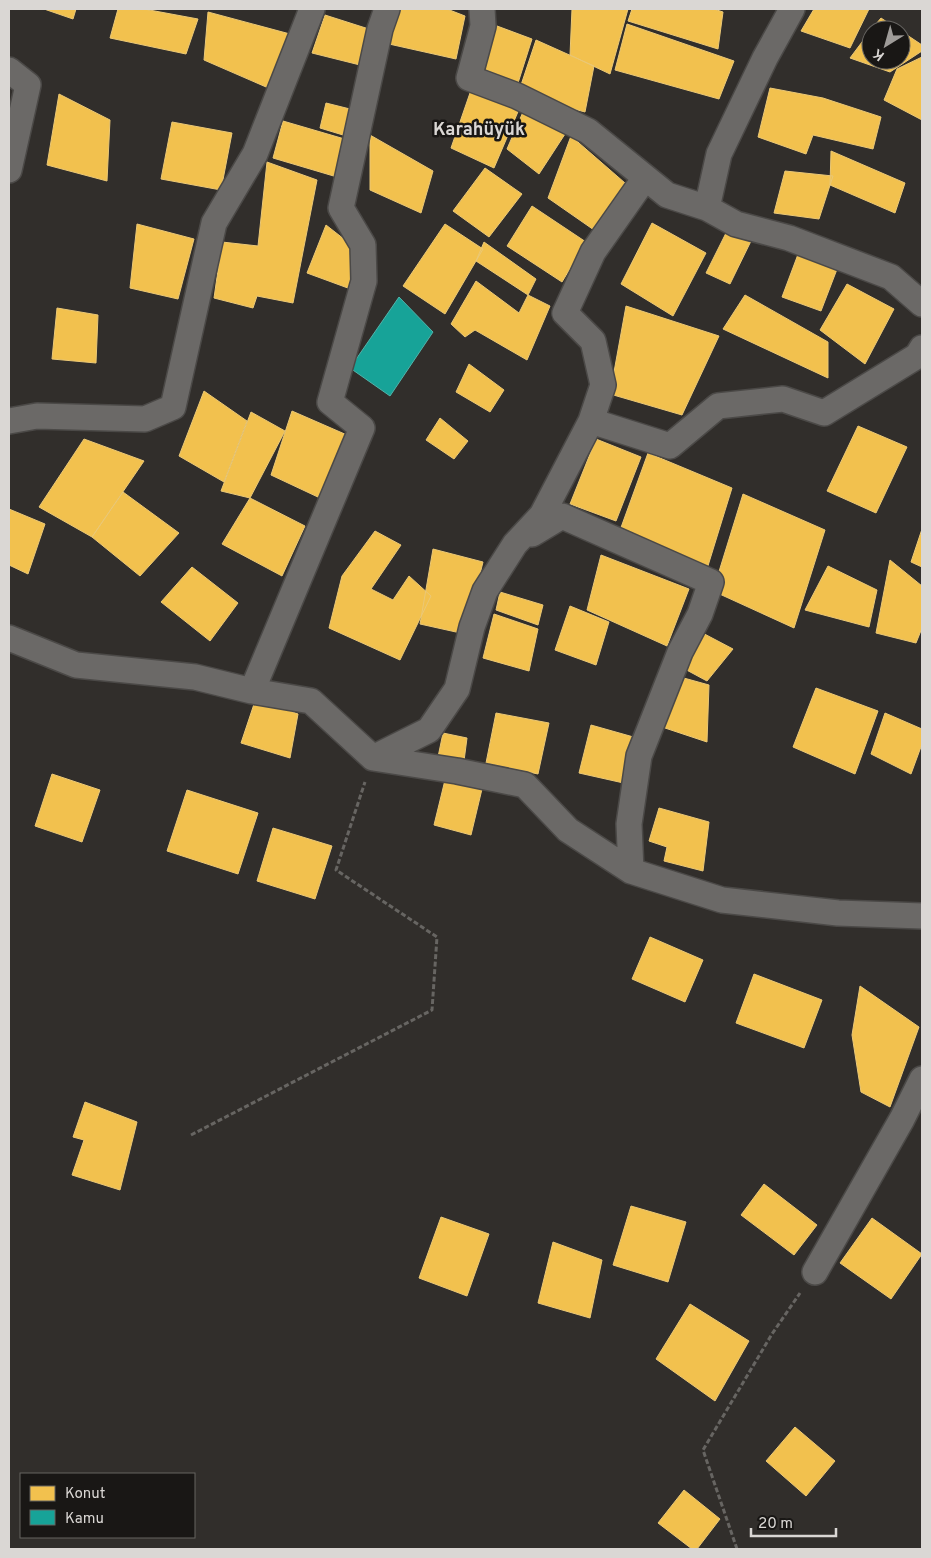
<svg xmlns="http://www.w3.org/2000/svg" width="931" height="1558" viewBox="0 0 931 1558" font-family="Overpass,sans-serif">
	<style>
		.homes { fill: #f2c14e; stroke: #ebc876 }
		.public { fill: #17a398; stroke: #52b3aa }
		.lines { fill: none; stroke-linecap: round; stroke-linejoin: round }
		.minor-casing { stroke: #4b4947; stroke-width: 28 }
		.path { stroke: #676562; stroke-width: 3; stroke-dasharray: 5 2.5; stroke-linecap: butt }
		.minor { stroke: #6b6967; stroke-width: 25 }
		.labels { text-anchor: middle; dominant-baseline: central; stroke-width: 5; stroke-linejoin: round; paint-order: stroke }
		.quarter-label { font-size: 18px; font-weight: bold; fill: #dad7d4; stroke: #191715 }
	</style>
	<rect width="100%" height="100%" fill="#312e2b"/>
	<path class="homes" d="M44,9h32l-3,10z
		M118,9h26l54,10 -12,35 -76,-16z
		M396,9h51l18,7 -9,43 -67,-15z
		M572,9h56l-18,65 -40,-19z
		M632,9h82l9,3 -5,37 -90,-28z
		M814,9h55l-19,39 -49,-17z
		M208,12l82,22 -17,56 -69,-30z
		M325,15l47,15 -8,36 -52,-13z
		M881,18l18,12h-28z
		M489,23l43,16 -14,44 -42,-17z
		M627,24l107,37 -15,38 -104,-29z
		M871,30v30h30v-29l21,14v6l-32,21 -40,-14z
		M536,40l58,26 -9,46 -67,-18z
		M922,57v63l-38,-20 13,-31z
		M770,88l53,10 58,19 -8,32 -60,-14 -7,19 -48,-17z
		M471,90l49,17 -26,61 -43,-20z
		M59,94l51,26 -3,61 -60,-16z
		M326,103l24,6 -7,26 -23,-7z
		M526,105l41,26 -28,43 -32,-25z
		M283,121l65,19 -11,37 -64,-19z
		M172,122l60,11 -11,57 -60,-11z
		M370,135l63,36 -12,42 -51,-23z
		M571,136l54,47 -31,47 -46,-32z
		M831,151l74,32 -10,30 -65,-28z
		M267,162l50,18 -24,123 -36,-7 -4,12 -39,-10 8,-56 36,4z
		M485,168l37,26 -33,43 -36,-26z
		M785,171l48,5 -14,43 -45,-6z
		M532,206l54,36 -24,40 -55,-36z
		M652,223l54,30 -33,63 -52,-32z
		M137,224l57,15 -16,60 -48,-11z
		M445,224l38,25 -38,65 -42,-28z
		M326,225l32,25 -2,41 -49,-18z
		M729,227l23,12 -22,45 -24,-11z
		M484,242l52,37 -8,16 -52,-34z
		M800,249l39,15 -18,47 -39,-14z
		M476,281l43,32 9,-18 22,11 -23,54 -52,-30 -10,7 -14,-13z
		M847,284l47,25 -29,55 -45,-34z
		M745,295l83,47v36l-105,-49z
		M626,306l93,30 -37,79 -72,-21z
		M57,308l41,7 -2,48 -44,-4z
		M469,364l35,26 -14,22 -34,-20z
		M204,391l43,30 -23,61 -45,-26z
		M292,411l55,24 -27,63 -49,-23z
		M251,412l34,19 -35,67 -29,-7z
		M440,418l28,23 -14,18 -28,-19z
		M858,426l49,21 -31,66 -49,-22z
		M84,439l60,22 -52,76 -53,-30z
		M596,439l45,18 -25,64 -46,-17z
		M648,453l84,35 -25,81 -88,-36z
		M123,492l56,41 -39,43 -48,-39z
		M743,494l82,36 -31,98 -81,-37z
		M250,498l55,28 -23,50 -60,-32z
		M9,509l36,15 -17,50 -19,-9z
		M922,529v38l-11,-5z
		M375,531l26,14 -30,44 22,11 16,-24 22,20 -31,64 -71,-32 13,-52z
		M433,549l50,13 -18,72 -45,-10z
		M601,555l88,34 -22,57 -80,-36z
		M890,560l32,26v42l-6,15 -40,-10z
		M828,566l49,24 -8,37 -64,-17z
		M192,567l46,36 -28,38 -49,-39z
		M500,592l43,13 -5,20 -42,-15z
		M570,606l39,16 -13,43 -41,-15z
		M494,614l44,15 -9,42 -46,-13z
		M695,629l38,20 -26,32 -26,-14z
		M673,675l36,10 -2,57 -48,-16z
		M816,688l62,23 -23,63 -62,-27z
		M256,698l42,16 -8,44 -49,-15z
		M496,713l53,10 -11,51 -52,-11z
		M885,713l37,16v15l-11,30 -40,-20z
		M591,725l46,13 -9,46 -49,-11z
		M443,733l24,5 -3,23 -26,-4z
		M52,774l48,16 -18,52 -47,-16z
		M445,780l37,9 -11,46 -37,-10z
		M187,790l71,23 -20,61 -71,-23z
		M659,808l50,14 -6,49 -39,-10 3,-14 -18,-6z
		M273,828l59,18 -17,53 -58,-18z
		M650,937l53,23 -18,42 -53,-23z
		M754,974l68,26 -18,48 -68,-25z
		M860,986l59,41 -29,80 -29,-15 -9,-57z
		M85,1102l52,20 -17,68 -48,-15 12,-35 -11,-3z
		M764,1184l53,41 -23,30 -53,-40z
		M631,1206l55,16 -18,60 -55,-17z
		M441,1217l48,17 -22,62 -48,-18z
		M872,1218l50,36 -31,45 -51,-36z
		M553,1242l49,18 -12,58 -52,-15z
		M690,1304l59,37 -34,60 -59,-42z
		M795,1427l40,34 -29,35 -40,-35z
		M684,1490l36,29 -23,30h-5l-34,-26z"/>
	<path class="public" d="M399,297l34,35 -43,64 -40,-28z"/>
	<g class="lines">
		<defs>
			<path id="minor" d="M482,9l1,17 -14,52 48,18 71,35 79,64 40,13 29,16 53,14 102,39 31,27
				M9,70l19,15 -19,85
				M707,208l12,-54 46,-96 27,-49
				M9,421l28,-5 108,3 28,-12 41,-184 41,-69 57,-145
				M591,421l12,-36 -10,-44 -28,-28 28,-61 52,-74
				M532,534l30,-18 149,66 -11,32 -20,38 -41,104 -10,68 2,47
				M9,638l67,27 119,12 57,14 59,10 62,57 84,13 68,14 43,45 63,41 91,29 116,13 84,3
				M252,691l110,-263 -32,-26 34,-121 -1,-36 -22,-37 39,-179 7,-20
				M373,758l56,-28 28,-41 15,-62 13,-36 30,-47 27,-29 49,-94 79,25 48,-40 65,-7 41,14 93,-57 5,-8
				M815,1272l87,-153 20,-40"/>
		</defs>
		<use href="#minor" class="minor-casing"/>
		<path class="path" d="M191,1135l241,-125 5,-73 -101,-67 29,-88
			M737,1549l-34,-99 69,-116 28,-41"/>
		<use href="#minor" class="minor"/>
	</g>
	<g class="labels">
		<g class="quarter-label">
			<text x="479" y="130">Karahüyük</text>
		</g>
	</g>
	<rect width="931" height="1558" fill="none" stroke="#dad7d4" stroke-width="20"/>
	<rect x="20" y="1473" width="175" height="65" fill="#191715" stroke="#666461"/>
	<rect x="30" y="1486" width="25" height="15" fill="#f2c14e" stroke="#666461"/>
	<text x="65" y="1498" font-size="15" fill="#dad7d4">Konut</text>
	<rect x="30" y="1510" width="25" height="15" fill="#17a398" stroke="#666461"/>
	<text x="65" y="1523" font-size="15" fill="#dad7d4">Kamu</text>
	<g transform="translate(886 45) rotate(217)"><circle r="24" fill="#191715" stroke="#666461"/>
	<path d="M0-4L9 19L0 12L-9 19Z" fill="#9f9c99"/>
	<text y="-8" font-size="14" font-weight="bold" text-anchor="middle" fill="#dad7d4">K</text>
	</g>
	<path d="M751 1528v8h85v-8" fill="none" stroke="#dad7d4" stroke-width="2.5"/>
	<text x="758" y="1528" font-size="15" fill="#dad7d4" stroke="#191715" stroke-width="4" paint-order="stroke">20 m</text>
</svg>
